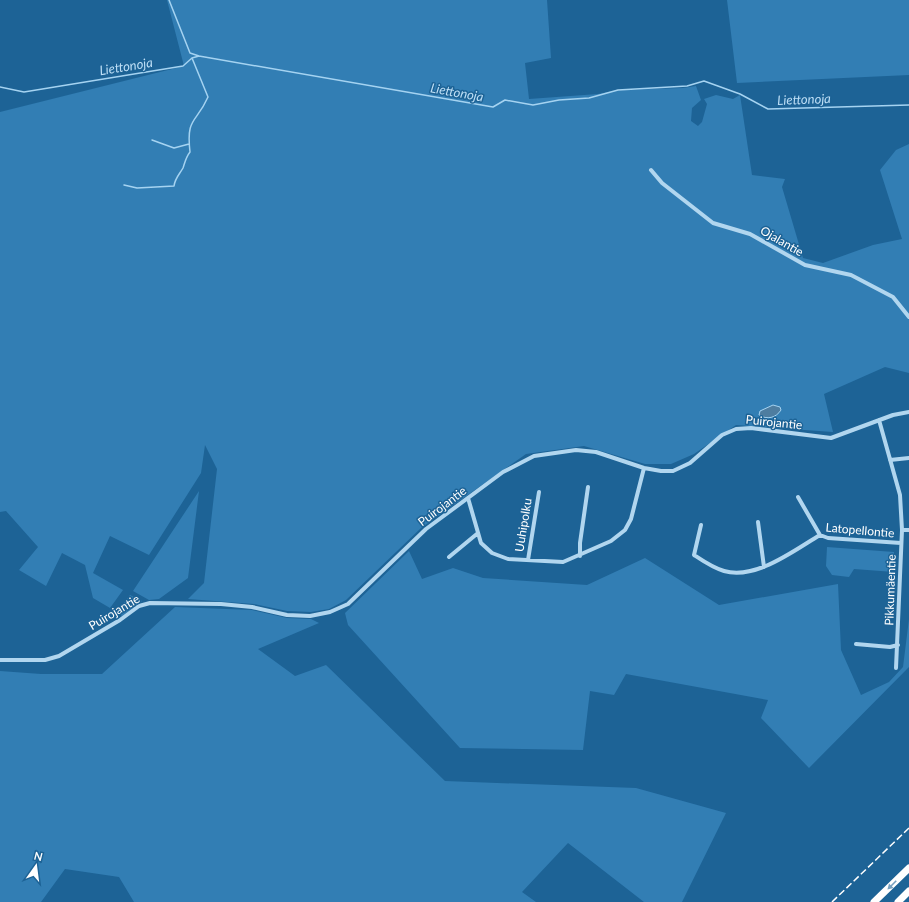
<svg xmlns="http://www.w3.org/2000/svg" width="909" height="902" viewBox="0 0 909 902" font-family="Lato,sans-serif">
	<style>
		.green { fill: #327eb4 }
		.water { fill: #4e7da0; stroke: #a5d3f1 }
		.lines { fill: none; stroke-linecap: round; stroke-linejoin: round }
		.stream { stroke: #a5d3f1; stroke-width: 1.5 }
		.street { stroke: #b1d6ef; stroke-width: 4 }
		.highway { stroke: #fff; stroke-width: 7 }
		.rail { stroke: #fff; stroke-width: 1.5; stroke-dasharray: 7 3; stroke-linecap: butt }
		.oneway { fill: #77a1c0 }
		.labels { text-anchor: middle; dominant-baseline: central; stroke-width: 3; stroke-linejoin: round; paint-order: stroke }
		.street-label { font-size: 12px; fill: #fff; stroke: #1d6396 }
		.water-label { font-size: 13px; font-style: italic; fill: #bedff6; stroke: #1d6396 }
	</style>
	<rect width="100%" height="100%" fill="#1d6396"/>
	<path class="green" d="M167,0h380l4,58 -26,5 4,36 69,-5 20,-4 65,-2 13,-2 5,14 -9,8 -1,13 7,5 4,-4 5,-18 -3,-5 12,-4 17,4 7,-4 12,80 33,4 -3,8 21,71 20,5 50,-18 29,-6 -22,-69 16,-20 13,-6v229l-24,-6 -61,27 9,38 -97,-7 -42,29 -23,10h-26l-61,-18 -58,8 -105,74 -75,72 -17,9 -18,3 -24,-1 -33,-7 -66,-5 16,-16 13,-114 -12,-24 -4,28 -52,82 -39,-19 -17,37 30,17 -13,18 -17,-10 -8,-33 -23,-12 -16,33 -27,-16 19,-23 -32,-36 -6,1v-400l184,-46z
		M727,0h182v75l-172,8z
		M199,491l-11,87 -29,21 -10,1 -16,-9z
		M827,547l67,5v20l-40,-3 -5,8 -17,-2 -6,-9z
		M409,551l13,28 31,-11 30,10 104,7 58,-27 74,47 119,-21 3,66 20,45 28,-13 14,-15 6,-48v48l-100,101 -48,-50 7,-18 -142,-26 -12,21 -24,-4 -7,59 -123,-2 -112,-123 -3,-12z
		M130,595l12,6 -20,15 -5,-4z
		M175,607l77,3 35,8 24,1 8,4 -61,26 37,27 31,-11 119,116 191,7 90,25 -44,89h-38l-76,-59 -46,49 14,10h-402l-15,-25 -54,-8 -24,33h-41v-231l41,3h61z"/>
	<path class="water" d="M773,405l7,2 1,3c-5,8 -14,10 -22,5l1,-4z"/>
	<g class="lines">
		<path class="stream" d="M169,0l21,53 9,3
			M0,87l24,5 159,-26 9,-8 7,-2 294,51 12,-7 28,5 26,-5 30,-2 29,-8 69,-4 17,-5 36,13 28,15 141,-4
			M152,140l22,8 15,-4
			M124,185l13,3 37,-2c1,-8 5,-11 9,-18 2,-6 3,-11 7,-16 -4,-35 6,-28 18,-55l-16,-39"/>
		<path class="street" d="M651,170l11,13 51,40 37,11 55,31 46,10 42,22 16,20
			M879,420l21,75 2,35 -6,138
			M890,460l19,-2
			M798,497l22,38
			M468,498l13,45 11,10 16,6 55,3 48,-21 14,-11 6,-11 13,-51
			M758,522l6,45
			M701,525l-7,30c9,6 19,13 30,16 32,9 69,-20 96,-36l8,3 73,5
			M902,530h7
			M580,556v-13l8,-56
			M449,557l29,-24
			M528,560l11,-68
			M856,644l34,3 8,-2
			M0,660h45l14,-4 61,-36 19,-14 11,-3 71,1 31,3 35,8 23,1 20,-4 18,-8 78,-75 77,-57 31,-16 42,-6 20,2 48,16 17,3h12l17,-8 32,-28 14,-6 15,-1 80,10 62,-23 16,-3"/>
		<path class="highway" d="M874,902l35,-34
			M898,902l11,-11"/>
		<path class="rail" d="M832,902l77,-74"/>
	</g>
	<defs><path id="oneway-solid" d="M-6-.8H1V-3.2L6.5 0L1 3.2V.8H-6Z"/></defs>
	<use class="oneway" href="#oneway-solid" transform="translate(892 885) rotate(135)"/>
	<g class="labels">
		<g class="street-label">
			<text transform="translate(782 241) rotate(30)">Ojalantie</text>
			<text transform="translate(774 422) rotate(6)">Puirojantie</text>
			<text transform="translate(442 506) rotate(-37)">Puirojantie</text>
			<text transform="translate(523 525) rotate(-81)">Uuhipolku</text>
			<text transform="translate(860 530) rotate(5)">Latopellontie</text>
			<text transform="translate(890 590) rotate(-88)">Pikkumäentie</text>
			<text transform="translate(114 612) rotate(-31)">Puirojantie</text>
		</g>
		<g class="water-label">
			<text transform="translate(126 66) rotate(-9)">Liettonoja</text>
			<text transform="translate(457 92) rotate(10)">Liettonoja</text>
			<text transform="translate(804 99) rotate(-2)">Liettonoja</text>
		</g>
	</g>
	<g transform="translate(36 866) rotate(14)" stroke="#1d6396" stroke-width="3" paint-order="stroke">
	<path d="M0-3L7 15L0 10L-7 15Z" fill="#ffffff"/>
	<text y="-6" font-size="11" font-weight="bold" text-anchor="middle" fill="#ffffff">N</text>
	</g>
</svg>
